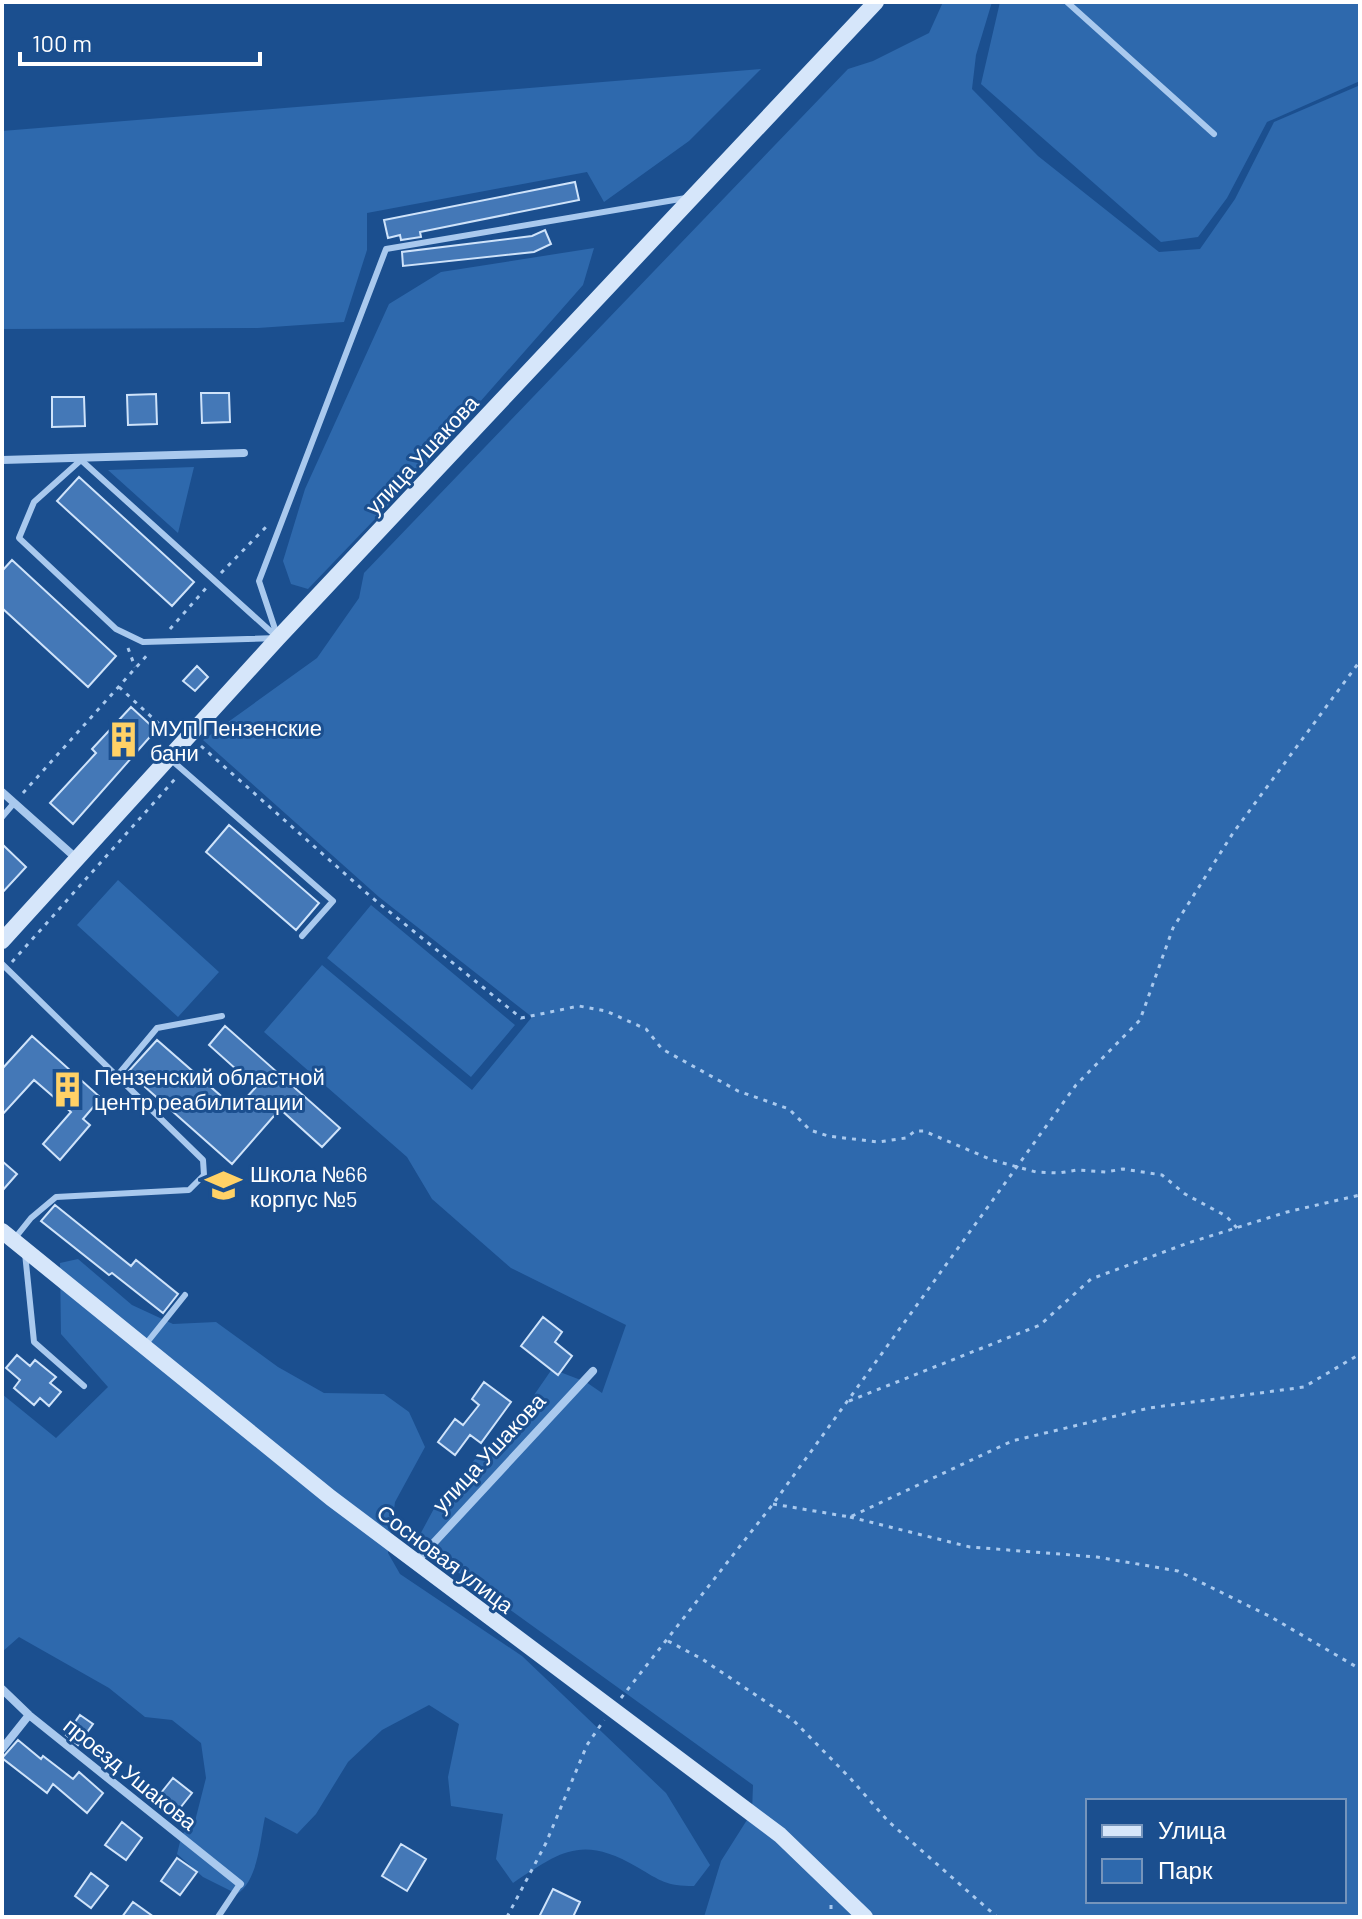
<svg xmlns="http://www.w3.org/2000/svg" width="1362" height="1919" viewBox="0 0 1362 1919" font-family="Barlow,sans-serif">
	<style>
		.green { fill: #2e69ad; fill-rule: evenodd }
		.building { fill: #4478b7; stroke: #cfe3fa; stroke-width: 2 }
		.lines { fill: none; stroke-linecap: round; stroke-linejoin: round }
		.path { stroke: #a9c9ee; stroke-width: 3; stroke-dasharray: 4 6; stroke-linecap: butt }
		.lane { stroke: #a9c9ee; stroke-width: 6 }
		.street { stroke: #a9c9ee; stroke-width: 8 }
		.secondary { stroke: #d6e6fa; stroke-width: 16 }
		.labels { text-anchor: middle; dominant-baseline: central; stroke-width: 6; stroke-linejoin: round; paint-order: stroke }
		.street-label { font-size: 22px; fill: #fff; stroke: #1b4f8f }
		.poi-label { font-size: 22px; fill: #fff; stroke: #1b4f8f; text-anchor: start }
	</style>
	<rect width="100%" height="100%" fill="#1b4f8f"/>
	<path class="green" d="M943,2h49l-16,53 -4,34 66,67 121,96 41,-3 35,-50 39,-77 84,-36 2,3v1828h-656l17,-56 31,-49 1,-27 -337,-243 21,-39 39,-45 39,-23 17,-37 20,-29 34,13 16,11 24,-68 -115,-57 -79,-69 -25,-42 -143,-125 58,-67 150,125 60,-73 -153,-120 -176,-157 114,-82 42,-60 5,-25 484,-504 25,-8 56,-28zM1088,1801h256v100h-256z
		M1000,2h360v79l-93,41 -40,76 -29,39 -37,5 -180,-158z
		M761,69l-72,72 -85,61 -17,-30 -220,41v37l-23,72 -86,6 -256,1v-198z
		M594,248l-11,37 -185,210 -90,94 -17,-5 -8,-23 22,-72 84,-185 52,-32z
		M194,467l-16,66 -70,-63z
		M118,880l101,92 -41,45 -101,-92z
		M371,905l144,120 -44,52 -144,-119z
		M78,1259l54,46 41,19 43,-2 62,45 46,26 60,1 25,18 16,35 -30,55 -7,51 12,21 122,82 144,137 44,72 -16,21c-28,0 -33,-5 -57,-19 -55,-32 -76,-16 -124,16l-17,-24 7,-45 -52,-8 -3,-29 11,-53 -30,-19 -47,25 -34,32 -32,52 -19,20 -32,-17c-5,23 -7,64 -28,77l-34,-17 -26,-23 5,-20 12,-9 12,-47 -5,-35 -29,-23 -27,-3 -36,-29 -90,-51 -17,15v-258l54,44 52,-51 -47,-53 -1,-71z"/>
	<path class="building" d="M575,182l4,18 -159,32 1,5 -20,3 -1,-5 -12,3 -4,-18z
		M545,230l6,14 -17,8 -131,14 -1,-14 130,-16z
		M201,393h28l1,29 -28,1z
		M156,394l1,30 -29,1 -1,-30z
		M52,397h32l1,29 -33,1z
		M79,477l115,105 -22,24 -115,-105z
		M12,560l104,96 -28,31 -86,-79v-37z
		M197,666l11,11 -13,14 -12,-10z
		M131,707l25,23 -83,94 -23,-21 46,-50 -4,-4z
		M229,825l90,78 -23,27 -90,-78z
		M2,844l24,23 -24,26z
		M225,1026l115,102 -18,19 -42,-38 -48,55 -104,-92 29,-32 79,69 20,-22 -47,-42z
		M32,1036l69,62 -18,21 7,6 -30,35 -17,-16 28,-32 -37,-32 -32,35v-46z
		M2,1161l15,13 -15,17z
		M55,1205l76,61 5,-6 42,34 -15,19 -51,-40 -3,2 -68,-54z
		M543,1317l19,15 -7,10 17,14 -14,19 -37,-29z
		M17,1355l13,11 5,-6 21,17 -6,6 11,9 -12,14 -9,-8 -6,7 -20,-17 6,-8 -14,-12z
		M484,1382l27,20 -30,41 -11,-8 -15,20 -17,-13 17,-23 8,6 16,-20 -7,-6z
		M80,1715l13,9 -15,21 -12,-10z
		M18,1740l23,19 2,-3 30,23 6,-7 24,21 -16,20 -34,-29 -6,9 -45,-35z
		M173,1778l19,15 -20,25 -19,-15z
		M122,1822l20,16 -16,22 -21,-15z
		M401,1844l25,15 -19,32 -25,-15z
		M177,1858l20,14 -17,23 -19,-14z
		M91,1873l17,13 -17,22 -16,-12z
		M553,1889l27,13 -7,15h-34z
		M133,1902l21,15h-32z"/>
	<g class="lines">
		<path class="path" d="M221,573l45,-46
			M170,629l37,-42
			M128,648l7,19
			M119,687l50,46
			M201,746l169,150 151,122 58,-12 27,5 40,18 16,20 76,42 51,18 21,21 18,6 50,6 28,-4 9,-7h9l68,29 44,12 23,1 18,-3 29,2 17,-3 39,6 23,19 41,22 11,12
			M23,793l126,-140
			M12,962l163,-183
			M849,1401l191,-76 51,-46 97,-36 99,-31 73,-17
			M773,1504l77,13 162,-76 137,-33 155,-21 56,-33
			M850,1517l120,30 127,10 81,14 93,46 89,52
			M668,1641l34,18 91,61 57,58 38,43 109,96
			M621,1698l152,-194 303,-419 64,-65 33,-92 60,-95 127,-172
			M831,1905v12
			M507,1917l39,-74 41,-98 17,-25"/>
		<path class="lane" d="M1067,2l147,132
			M81,460l197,178 -135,4 -27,-13 -97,-91 15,-36z
			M277,635l-18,-54 127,-332 300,-51
			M169,758l164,143 -31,35
			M2,817l12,-14
			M2,964l201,196 1,15 -15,15 -133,7 -25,21 -16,20
			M117,1076l40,-48 65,-12
			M25,1253l9,89 50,44
			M145,1345l40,-50
			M218,1917l22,-33"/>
		<path class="street" d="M2,460l242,-7
			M2,792l74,66
			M416,1562l177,-191
			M2,1689l27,26 211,169
			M2,1749l27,-34"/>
		<path class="secondary" d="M2,941l276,-303 598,-636
			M2,1231l329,267 449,337 85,82"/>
	</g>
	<defs>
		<symbol id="building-bare" viewBox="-9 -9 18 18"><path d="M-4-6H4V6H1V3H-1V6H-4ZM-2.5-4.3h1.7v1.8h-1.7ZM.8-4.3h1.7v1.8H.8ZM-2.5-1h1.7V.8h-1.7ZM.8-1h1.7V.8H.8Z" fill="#ffd166" stroke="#1b4f8f" stroke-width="2.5" paint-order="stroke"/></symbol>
		<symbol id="school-bare" viewBox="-9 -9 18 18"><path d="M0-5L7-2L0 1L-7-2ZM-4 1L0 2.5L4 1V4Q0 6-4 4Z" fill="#ffd166" stroke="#1b4f8f" stroke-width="2.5" paint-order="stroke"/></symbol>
	</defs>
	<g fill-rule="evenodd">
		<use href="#building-bare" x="98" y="714" width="51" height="51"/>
		<use href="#building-bare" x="42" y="1064" width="51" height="51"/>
		<use href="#school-bare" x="198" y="1160" width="51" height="51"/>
	</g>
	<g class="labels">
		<g class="street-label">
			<text transform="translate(421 454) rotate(-47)">улица Ушакова</text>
			<text transform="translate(488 1452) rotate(-47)">улица Ушакова</text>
			<text transform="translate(446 1558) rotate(37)">Сосновая улица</text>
			<text transform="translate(131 1773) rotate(39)">проезд Ушакова</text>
		</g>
		<g class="poi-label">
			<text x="150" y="727">МУП Пензенские<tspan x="150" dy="25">бани</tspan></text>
			<text x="94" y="1076">Пензенский областной<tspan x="94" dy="25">центр реабилитации</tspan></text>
			<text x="250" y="1173">Школа №66<tspan x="250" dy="25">корпус №5</tspan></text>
		</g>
	</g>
	<rect width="1362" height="1919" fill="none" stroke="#ffffff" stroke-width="8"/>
	<rect x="1086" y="1799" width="260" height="104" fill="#1b4f8f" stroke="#7695bc" stroke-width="2"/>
	<rect x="1102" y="1825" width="40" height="12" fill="#d6e6fa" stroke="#7695bc" stroke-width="2"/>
	<text x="1158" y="1839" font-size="24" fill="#ffffff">Улица</text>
	<rect x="1102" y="1859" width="40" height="24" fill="#2e69ad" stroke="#7695bc" stroke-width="2"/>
	<text x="1158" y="1879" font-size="24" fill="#ffffff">Парк</text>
	<path d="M20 52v12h240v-12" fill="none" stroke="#ffffff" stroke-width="4"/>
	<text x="32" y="52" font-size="24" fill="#ffffff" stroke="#1b4f8f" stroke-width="6" paint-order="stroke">100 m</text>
</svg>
